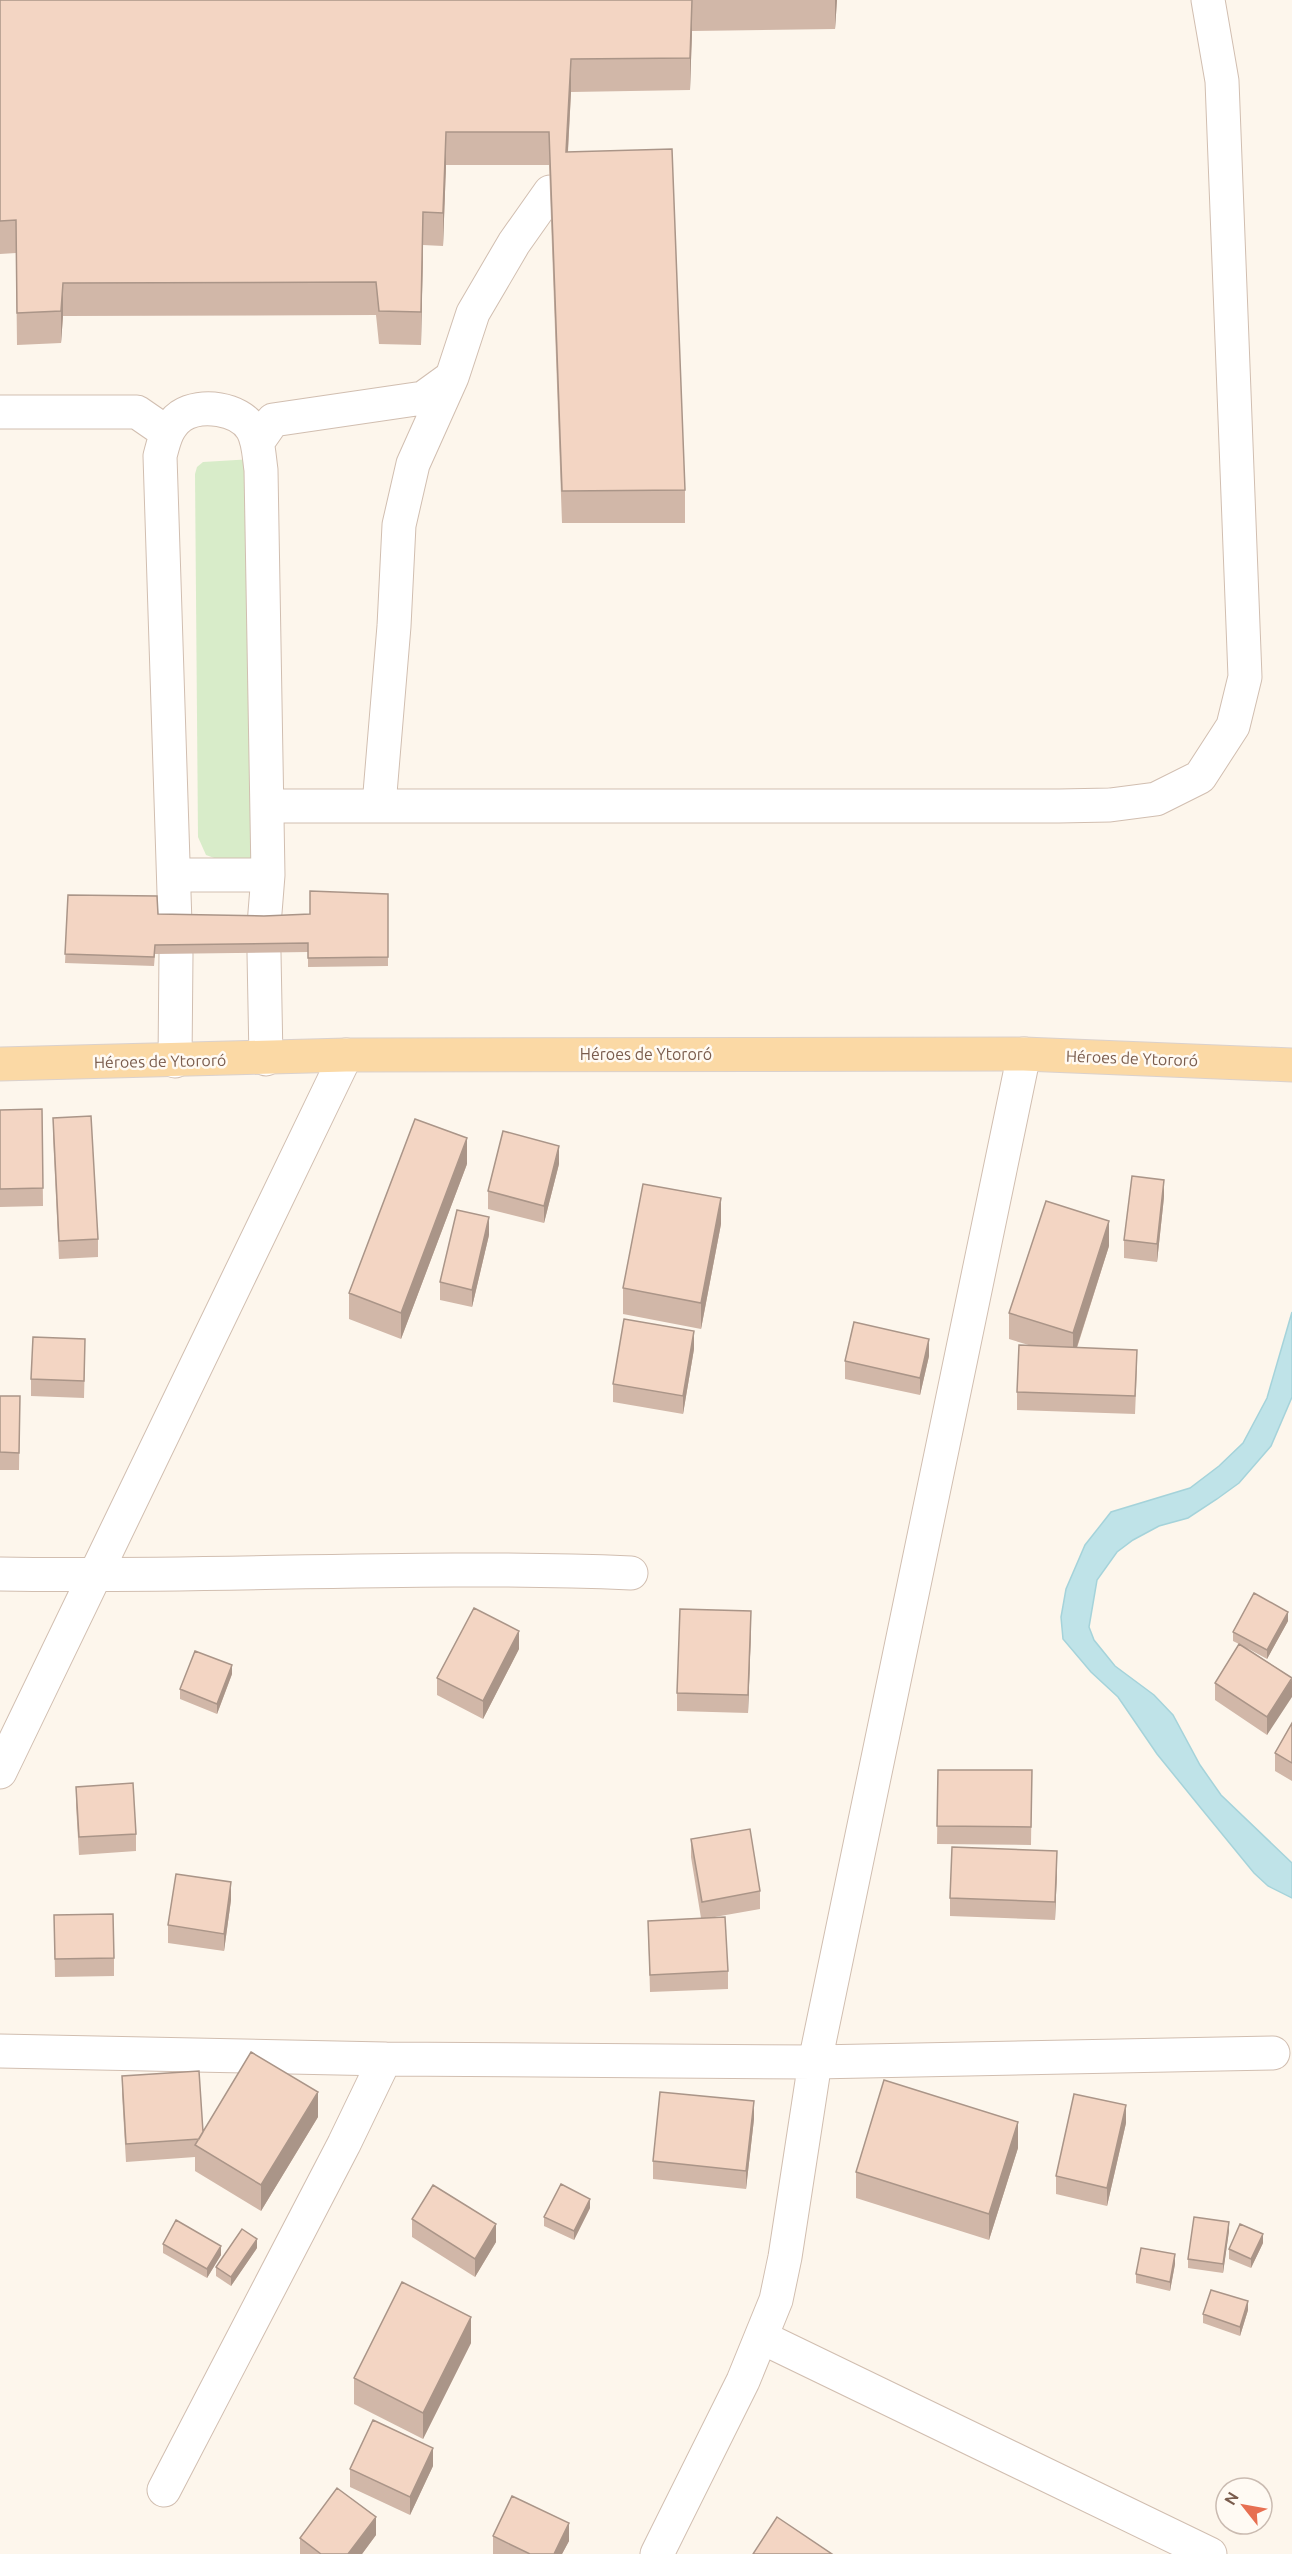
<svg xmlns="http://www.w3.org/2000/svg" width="1292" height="2554" viewBox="0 0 1292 2554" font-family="Ubuntu,sans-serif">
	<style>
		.green { fill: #d8ecc9 }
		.water { fill: #bfe3e8; stroke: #a5d3da; stroke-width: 1.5 }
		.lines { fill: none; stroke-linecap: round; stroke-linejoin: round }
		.minor-casing { stroke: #d1beb0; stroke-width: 35 }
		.major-casing { stroke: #dad1cd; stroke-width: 35 }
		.minor { stroke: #fff; stroke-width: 33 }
		.major { stroke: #fbd9a5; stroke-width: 33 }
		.wall { fill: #d1b7a8 }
		.shaded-wall { fill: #aa9588 }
		.building { fill: #f3d5c3; stroke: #aa9588; stroke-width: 1.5 }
		.labels { text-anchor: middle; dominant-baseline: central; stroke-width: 5; stroke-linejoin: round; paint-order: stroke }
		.street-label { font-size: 16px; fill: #7a5c4d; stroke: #fffaf3 }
	</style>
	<rect width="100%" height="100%" fill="#fdf6ec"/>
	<path class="green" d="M253,459l7,400h-43l-11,-4 -8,-18 -3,-363 2,-7 6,-5z"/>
	<path class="water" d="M1292,1312v85l-21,49 -32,37 -22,16 -29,19 -29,8 -26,14 -16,12 -20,28 -8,47 5,13 21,26 39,29 19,20 27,50 21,30 71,68v35l-24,-12 -14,-13 -54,-66 -43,-53 -39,-57 -27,-25 -28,-33 -2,-22 5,-28 19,-44 26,-33 79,-24 29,-22 24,-23 24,-45z"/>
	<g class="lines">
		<defs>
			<path id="minor" d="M0,412h137l29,20
				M257,443l16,-23 150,-22 29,-21 21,-64 41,-70 36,-51
				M379,805l15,-179 5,-101 14,-61 39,-87
				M268,806h791l51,-1 46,-6 44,-22 33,-51 12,-49 -23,-596 -14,-81
				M174,875h94
				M175,924l-15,-468c4,-15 7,-30 21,-40 20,-13 58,-8 71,13 7,12 7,28 9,41l7,405 -4,50
				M264,953l2,106
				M175,1061l1,-107
				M0,1574c210,4 421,-10 631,-1
				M0,1772l346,-717
				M0,2051l385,8 430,3 458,-9
				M761,2337l449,217
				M164,2490l180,-346 41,-85
				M657,2554l86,-173 33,-81 9,-43 30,-195 209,-1008"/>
			<path id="major" d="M0,1064l346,-9 678,-1 268,11"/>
		</defs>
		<use href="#minor" class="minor-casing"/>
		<use href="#major" class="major-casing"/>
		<use href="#minor" class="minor"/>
		<use href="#major" class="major"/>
	</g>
	<path class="wall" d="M0,0h837l-2,29 -143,2 -2,59 -119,2 -3,60 117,338v33h-123l-13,-358h-103l-3,81 -20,-1 -2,100 -42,-1 -3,-29 -313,1 -2,27 -44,2 -1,-92 -16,1z
		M388,894v72l-80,1v-15l-153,2 -1,12 -89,-3 3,-68 90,19 106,2 46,-2z
		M42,1109l1,97 -43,1v-97z
		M53,1118l45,121v18l-39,2 -6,-123z
		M467,1164l-66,175 -52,-20v-26z
		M559,1164l-15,59 -56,-14v-18z
		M1164,1197l-7,65 -33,-4v-18z
		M721,1224l-20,105 -78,-15v-26z
		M489,1235l-17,72 -32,-7v-18z
		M1109,1246l-32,102 60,20 -2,46 -118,-4v-18l15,-46 -23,-7v-26z
		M694,1349l-11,65 -70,-12v-18z
		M929,1356l-9,39 -75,-16v-18z
		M85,1357l-1,41 -53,-2v-17z
		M0,1396h20l-1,74h-19z
		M1288,1621l-21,38 -20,-11 45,30 -25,57 -52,-35v-17l24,-39 -6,-3v-9z
		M751,1629l-3,84 -71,-2v-18z
		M519,1649l-36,70 -46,-24v-17z
		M232,1674l-15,40 -37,-15v-10z
		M1292,1723v58l-17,-10v-18z
		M938,1770h94l-1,75 -94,-1z
		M76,1787l60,47v17l-57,4 -3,-50z
		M691,1839l69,52v18l-51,9 19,53v18l-78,3 -2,-71 53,-3 -10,-61z
		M1057,1869l-2,51 -105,-4v-18z
		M231,1900l-7,51 -56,-8v-18z
		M54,1915l60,43v18l-59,1z
		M122,2076l81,56 115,-15 -57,94 -66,-40v-14l-69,5 -4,-68z
		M754,2119l-8,70 -93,-10v-18z
		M1126,2123l-19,83 -51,-12v-18z
		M1018,2148l-29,92 -133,-42v-26z
		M590,2208l-16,32 -30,-14v-9z
		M412,2219l84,23 -21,35 -63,-40z
		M1229,2231l-6,42 -35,-5v-9z
		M1263,2243l-12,25 -22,-9v-10z
		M163,2244l58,11 -14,23 -44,-25z
		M257,2248l-26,38 -15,-10v-9z
		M1175,2264l-5,27 -34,-8v-9z
		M1248,2310l-8,26 -37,-13v-9z
		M471,2343l-48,96 -69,-35v-26z
		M433,2466l-23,49 -60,-28v-18z
		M376,2535l-14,19h-62v-16z
		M493,2536l76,5 -7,13h-69z"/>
	<path class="shaded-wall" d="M692,0v31l-2,59v-32z
		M835,0h2l-2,29z
		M571,59v33l-5,93v-33z
		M446,132v33l-3,81v-33z
		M423,212v33l-2,100v-33z
		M63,283v33l-2,27v-32z
		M467,1138v26l-66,175v-26z
		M559,1146v18l-15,59v-17z
		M1164,1180v17l-7,65v-18z
		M721,1198v26l-20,105v-26z
		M489,1217v18l-17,72v-17z
		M1109,1221v25l-36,113v-26z
		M694,1331v18l-11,65v-18z
		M929,1339v17l-9,39v-17z
		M751,1611v18l-3,84v-18z
		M1288,1612v9l-21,38v-9z
		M519,1631v18l-36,70v-18z
		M232,1665v9l-15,40v-10z
		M1292,1679v18l-25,38v-18z
		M1057,1851v18l-2,51v-18z
		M231,1882v18l-7,51v-17z
		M318,2092v25l-57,94v-26z
		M754,2101v18l-8,70v-18z
		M1126,2105v18l-19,83v-18z
		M1018,2122v26l-29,92v-26z
		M590,2199v9l-16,32v-9z
		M1229,2222v9l-6,42v-9z
		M496,2224v18l-21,35v-18z
		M1263,2234v9l-12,25v-9z
		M257,2239v9l-26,38v-9z
		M221,2246v9l-14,23v-9z
		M1175,2254v10l-5,27v-9z
		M1248,2301v9l-8,26v-9z
		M471,2317v26l-48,96v-26z
		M433,2448v18l-23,49v-18z
		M376,2517v18l-14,19h-14z
		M569,2523v18l-7,13h-8z"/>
	<path class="building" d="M0,0h692l-2,58 -119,1 -5,93 106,-3 13,341 -123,1 -13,-359h-103l-3,81 -20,-1 -2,100 -42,-1 -3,-29 -313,1 -2,28 -44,2 -1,-93 -16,1z
		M310,891l78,3v63l-80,1v-15l-153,2 -1,12 -89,-3 3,-59 89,1 1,18 106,2 46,-2z
		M42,1109l1,79 -43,1v-79z
		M91,1116l7,123 -39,2 -6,-123z
		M415,1119l52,19 -66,175 -52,-20z
		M503,1131l56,15 -15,60 -56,-15z
		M1132,1176l32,4 -7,64 -33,-4z
		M643,1184l78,14 -20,105 -78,-15z
		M1046,1201l63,20 -36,112 -64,-20z
		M457,1210l32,7 -17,73 -32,-8z
		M624,1319l70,12 -11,65 -70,-12z
		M854,1322l75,17 -9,39 -75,-17z
		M33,1337l52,2 -1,42 -53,-2z
		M1019,1345l118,5 -2,46 -118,-4z
		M0,1396h20l-1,57 -19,-1z
		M1254,1593l34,19 -21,38 -34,-18z
		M474,1608l45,23 -36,70 -46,-23z
		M680,1609l71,2 -3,84 -71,-2z
		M1239,1644l53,34 -25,39 -52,-34z
		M195,1651l37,14 -15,39 -37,-15z
		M1292,1723v40l-17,-10z
		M938,1770h94l-1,57 -94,-1z
		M133,1783l3,51 -57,3 -3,-50z
		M750,1829l10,62 -58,11 -11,-63z
		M952,1847l105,4 -2,51 -105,-4z
		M176,1874l55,8 -7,52 -56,-9z
		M113,1914l1,44 -59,1 -1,-44z
		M725,1917l3,54 -78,4 -2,-54z
		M251,2052l67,40 -57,93 -66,-40z
		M199,2071l4,61 -4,7 -73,5 -4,-68z
		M884,2080l134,42 -29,92 -133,-42z
		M660,2092l94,9 -8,70 -93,-10z
		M1074,2094l52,11 -19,83 -51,-12z
		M561,2184l29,15 -16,32 -30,-14z
		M433,2185l63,39 -21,35 -63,-40z
		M1194,2217l35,5 -6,42 -35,-5z
		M176,2220l45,26 -14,23 -44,-25z
		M1240,2224l23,10 -12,25 -22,-10z
		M242,2229l15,10 -26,38 -15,-10z
		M1141,2248l34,6 -5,28 -34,-8z
		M402,2282l69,35 -48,96 -69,-35z
		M1211,2290l37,11 -8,26 -37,-13z
		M373,2420l60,28 -23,49 -60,-28z
		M337,2488l39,29 -28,37h-27l-21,-16z
		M512,2496l57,27 -15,31h-24l-37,-18z
		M777,2517l55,37h-79z"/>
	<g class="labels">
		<g class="street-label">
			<text x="646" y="1054">Héroes de Ytororó</text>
			<text transform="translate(1132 1058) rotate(2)">Héroes de Ytororó</text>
			<text transform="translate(160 1061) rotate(-1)">Héroes de Ytororó</text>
		</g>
	</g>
	<g transform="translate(1244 2506) rotate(301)"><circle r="28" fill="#fffaf3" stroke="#cabbb1" stroke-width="1.5"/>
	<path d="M0-4.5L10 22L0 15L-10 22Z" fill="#e76f51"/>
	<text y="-9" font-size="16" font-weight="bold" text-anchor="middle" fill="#7a5c4d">N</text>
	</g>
</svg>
